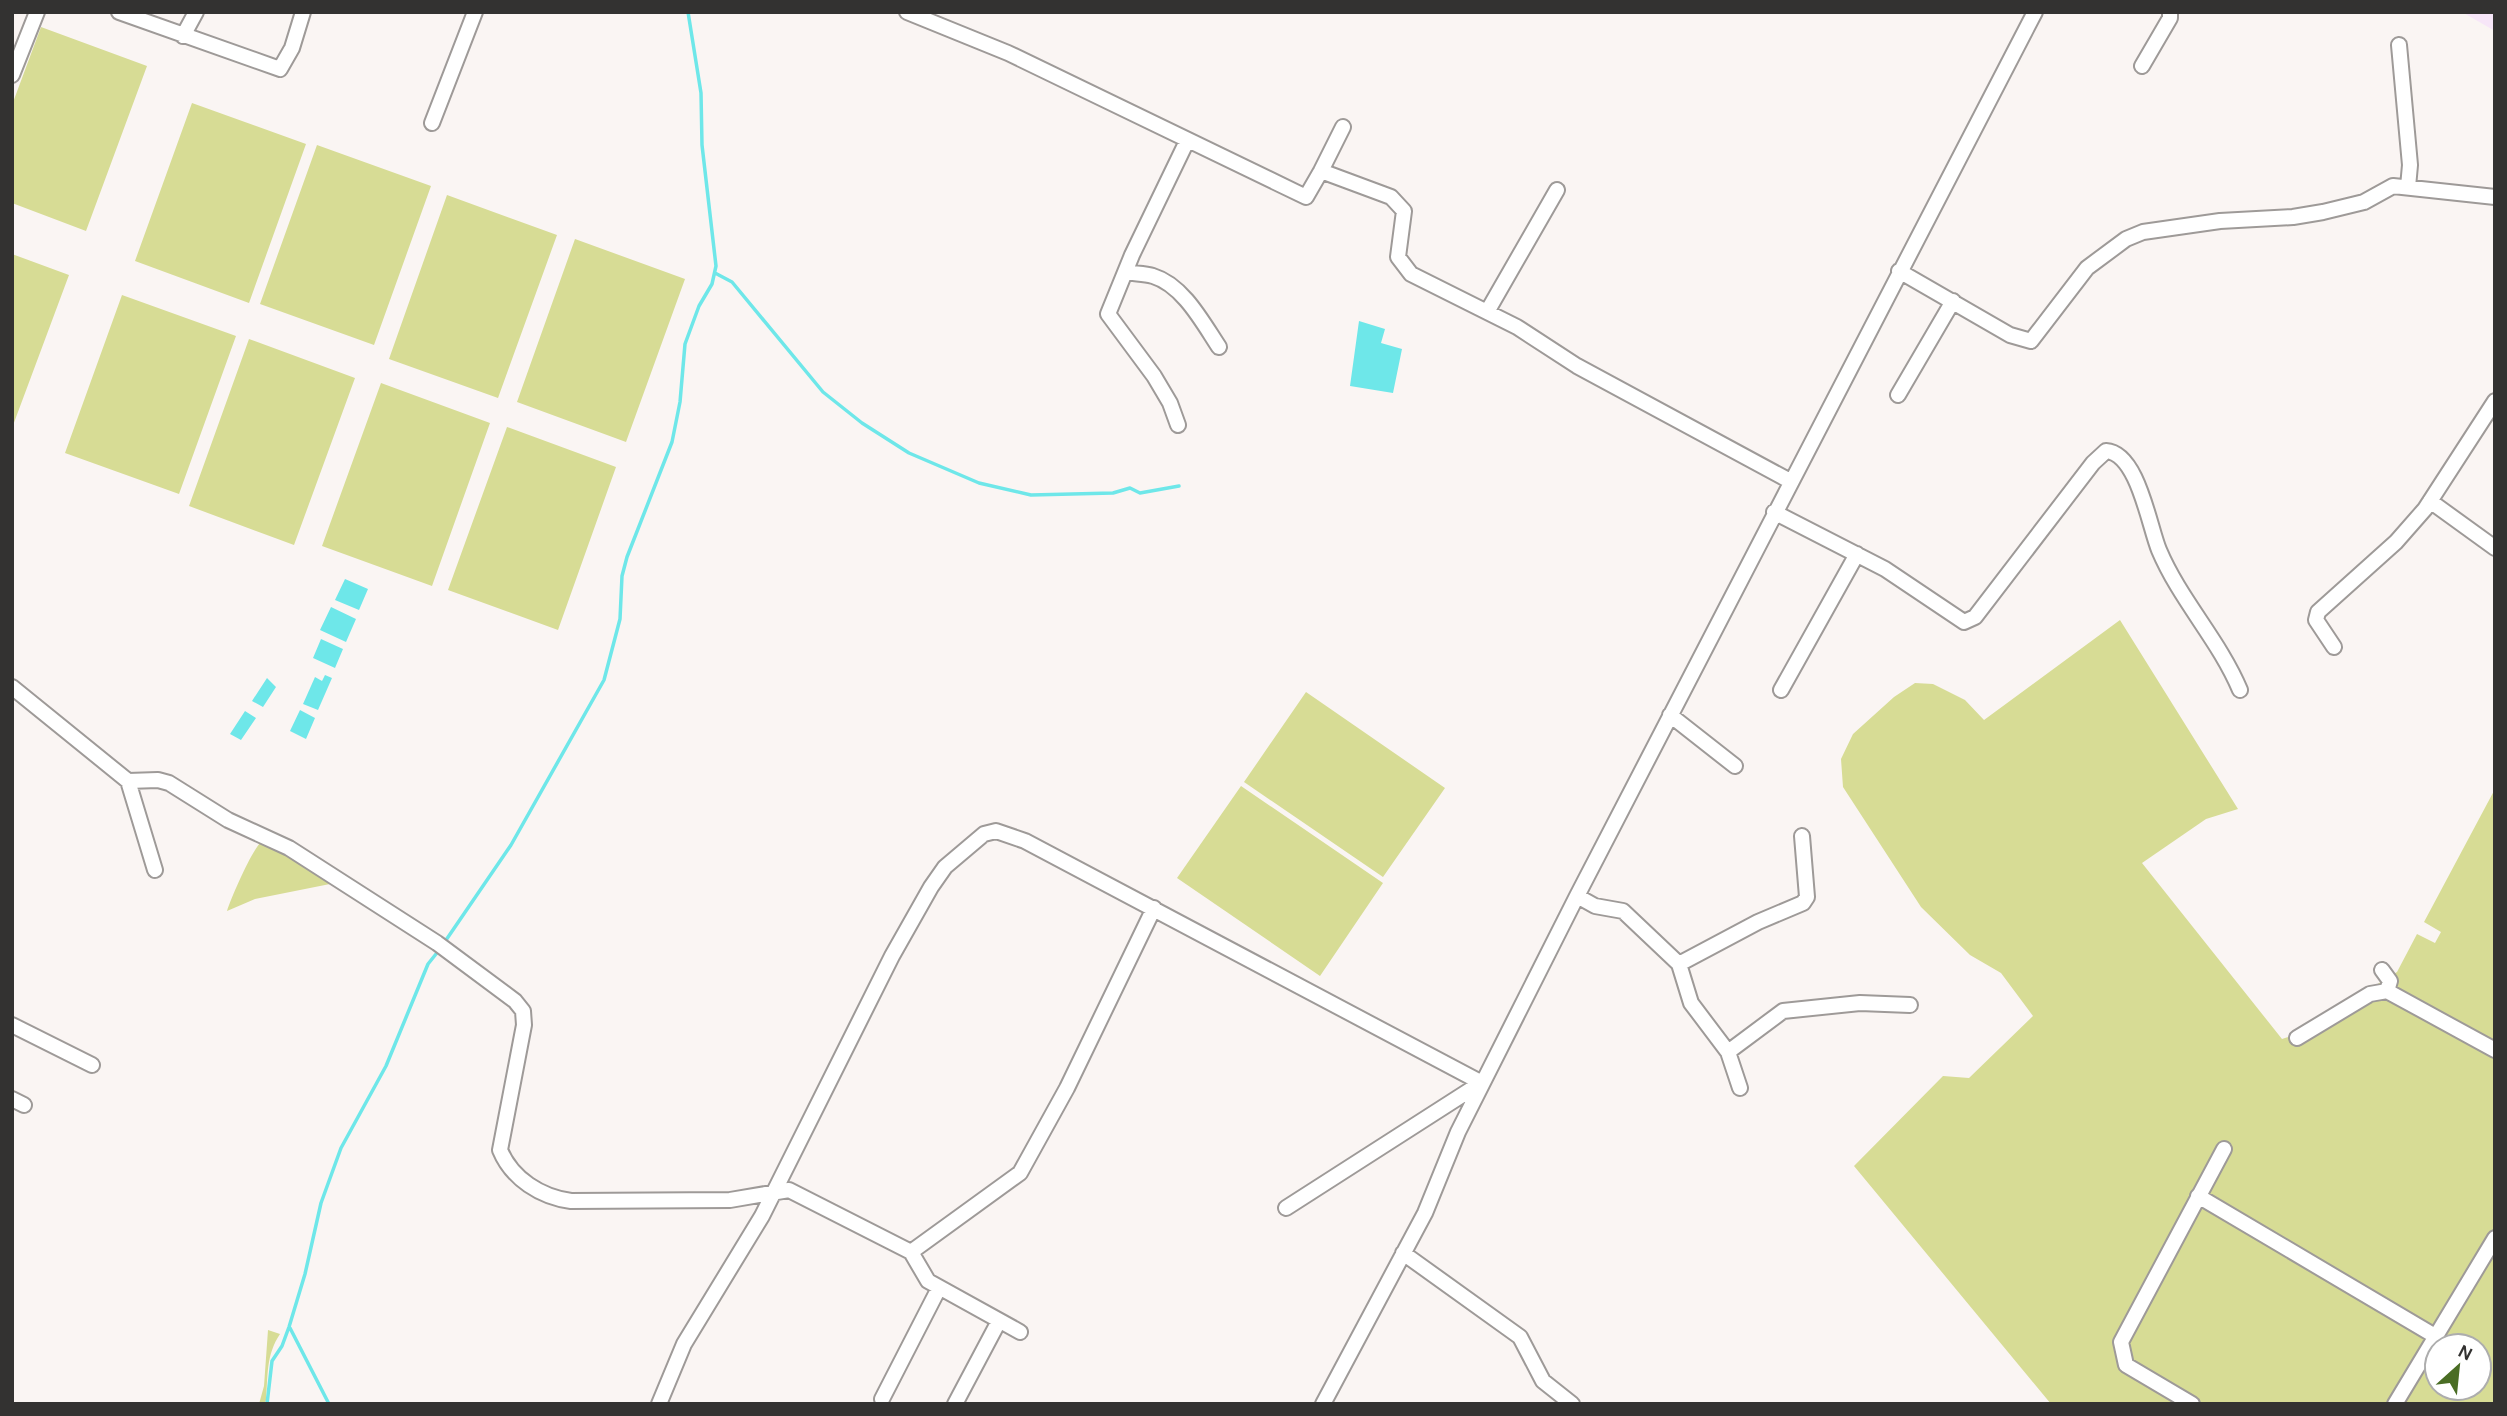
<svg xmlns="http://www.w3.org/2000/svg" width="2507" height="1416" viewBox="0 0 2507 1416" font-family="Karla,sans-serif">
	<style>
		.industrial { fill: #f7e6f8 }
		.green { fill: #d7dc95; fill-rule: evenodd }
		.water { fill: #6ee7e9 }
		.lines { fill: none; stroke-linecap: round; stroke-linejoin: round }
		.stream { stroke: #6ee7e9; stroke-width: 3.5 }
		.minor-casing { stroke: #9e9a98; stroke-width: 18 }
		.minor { stroke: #fff; stroke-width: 14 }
	</style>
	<rect width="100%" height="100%" fill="#faf5f3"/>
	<path class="industrial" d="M2462,12h33v19z"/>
	<path class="green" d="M41,27l106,39 -61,165 -74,-28v-98z
		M192,103l114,41 -57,159 -114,-42z
		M317,145l114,41 -57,159 -114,-41z
		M447,195l110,40 -59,163 -109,-39z
		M575,239l110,40 -59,163 -109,-40z
		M12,254l57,21 -57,153z
		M122,295l114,41 -57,158 -114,-41z
		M249,339l106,39 -61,167 -105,-39z
		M381,383l109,40 -58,163 -110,-40z
		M507,427l109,40 -58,163 -110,-40z
		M2120,620l118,189 -32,10 -64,44 140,176 15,-5 100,-62 20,-38 18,9 6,-11 -17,-10 71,-133v615h-444l-197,-238 89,-90 26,2 64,-62 -32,-43 -31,-18 -49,-48 -78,-120 -2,-28 12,-25 41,-37 21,-14 18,1 32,16 19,20zM2437,1346h42v42h-42z
		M1306,692l139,96 -62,89 -139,-95z
		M1241,786l142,97 -63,93 -143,-98z
		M261,842l7,1 64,36 -2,5 -75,15 -28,12c5,-15 24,-59 34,-69z
		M268,1330l12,4c-14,21 -12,41 -14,66l-1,4h-6l5,-18z"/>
	<path class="water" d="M1359,321l26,8 -4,14 21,6 -9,44 -43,-7z
		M345,579l23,10 -9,21 -24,-10z
		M331,607l25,12 -10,23 -26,-12z
		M321,639l22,10 -8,19 -22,-10z
		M325,675l7,3 -14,32 -15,-6 12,-27 7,4z
		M267,678l9,9 -13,20 -11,-6z
		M300,710l15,8 -9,21 -16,-8z
		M245,711l11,7 -15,22 -11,-6z"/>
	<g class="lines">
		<path class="stream" d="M715,273l17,9 91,110 39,31 47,30 70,30 52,12 82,-2 17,-5 10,5 39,-7
			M444,943l67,-98 93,-165 16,-61 2,-43 5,-19 45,-115 8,-40 5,-58 14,-38 13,-22 4,-18 -14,-121 -1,-52 -13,-81
			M290,1328l39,76
			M267,1404l5,-43 10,-15 7,-19 16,-53 16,-71 20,-55 45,-82 42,-102 12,-15"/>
		<defs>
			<path id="minor" d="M119,12l161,57 12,-21 11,-36
				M907,12l101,41 298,144 15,-26 70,26 13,14 -6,46 13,17 106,53 60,39 213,115
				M183,36l13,-24
				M2399,45l11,120 -2,22
				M2142,66l28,-48v-6
				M12,75l25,-63
				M432,123l43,-111
				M1321,171l22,-44
				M1899,271l111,64 21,6 56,-73 39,-29 17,-7 77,-11 73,-4 30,-5 41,-10 29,-16 102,11
				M1125,272c9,2 19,1 28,4 30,9 50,47 66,71
				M1487,312l70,-122
				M1898,395l55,-94
				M1178,425l-8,-22 -16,-27 -46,-62 24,-59 55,-114
				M2430,501l65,47
				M1774,512l111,57 79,53 11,-5 118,-154 13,-12c32,2 43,75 53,99 21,50 60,90 81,140
				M2334,647l-18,-27 2,-8 78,-70 29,-33 70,-108
				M12,687l116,94 30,-1 11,3 59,37 61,28 148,95 78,58 8,10 1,14 -24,125c12,29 41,47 71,51l159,-1 59,-10 122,62 17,29 92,51
				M1781,690l76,-136
				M1670,715l65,51
				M128,781l27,89
				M1577,896l18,10 28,5 56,53 12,39 37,49 12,36
				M1679,964l79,-42 45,-19 4,-6 -5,-61
				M2382,970l8,11 -3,10
				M12,1025l80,40
				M2297,1038l73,-44 17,-3 108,59
				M1728,1052l55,-41 77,-8 50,2
				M12,1099l12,6
				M2198,1196l237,140
				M1286,1208l195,-125
				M911,1252l109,-79 47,-85 87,-180
				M1403,1253l117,84 23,44 29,23
				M882,1399l57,-111
				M659,1404l25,-60 78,-128 130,-260 39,-69 14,-20 39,-33 12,-3 29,10 457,242
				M955,1404l44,-83
				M1323,1404l102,-191 33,-81 119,-236 458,-884
				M2192,1404l-66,-39 -5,-23 103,-193
				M2395,1404l100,-166"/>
		</defs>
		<use href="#minor" class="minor-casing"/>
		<use href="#minor" class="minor"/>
	</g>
	<rect width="2507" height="1416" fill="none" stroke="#333231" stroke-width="28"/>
	<g transform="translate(2458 1367) rotate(27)"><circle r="33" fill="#ffffff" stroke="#adadad" stroke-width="2"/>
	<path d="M0-5L12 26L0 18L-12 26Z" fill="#4a6d24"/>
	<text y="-10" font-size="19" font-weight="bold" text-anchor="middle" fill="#333231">N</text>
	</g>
</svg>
